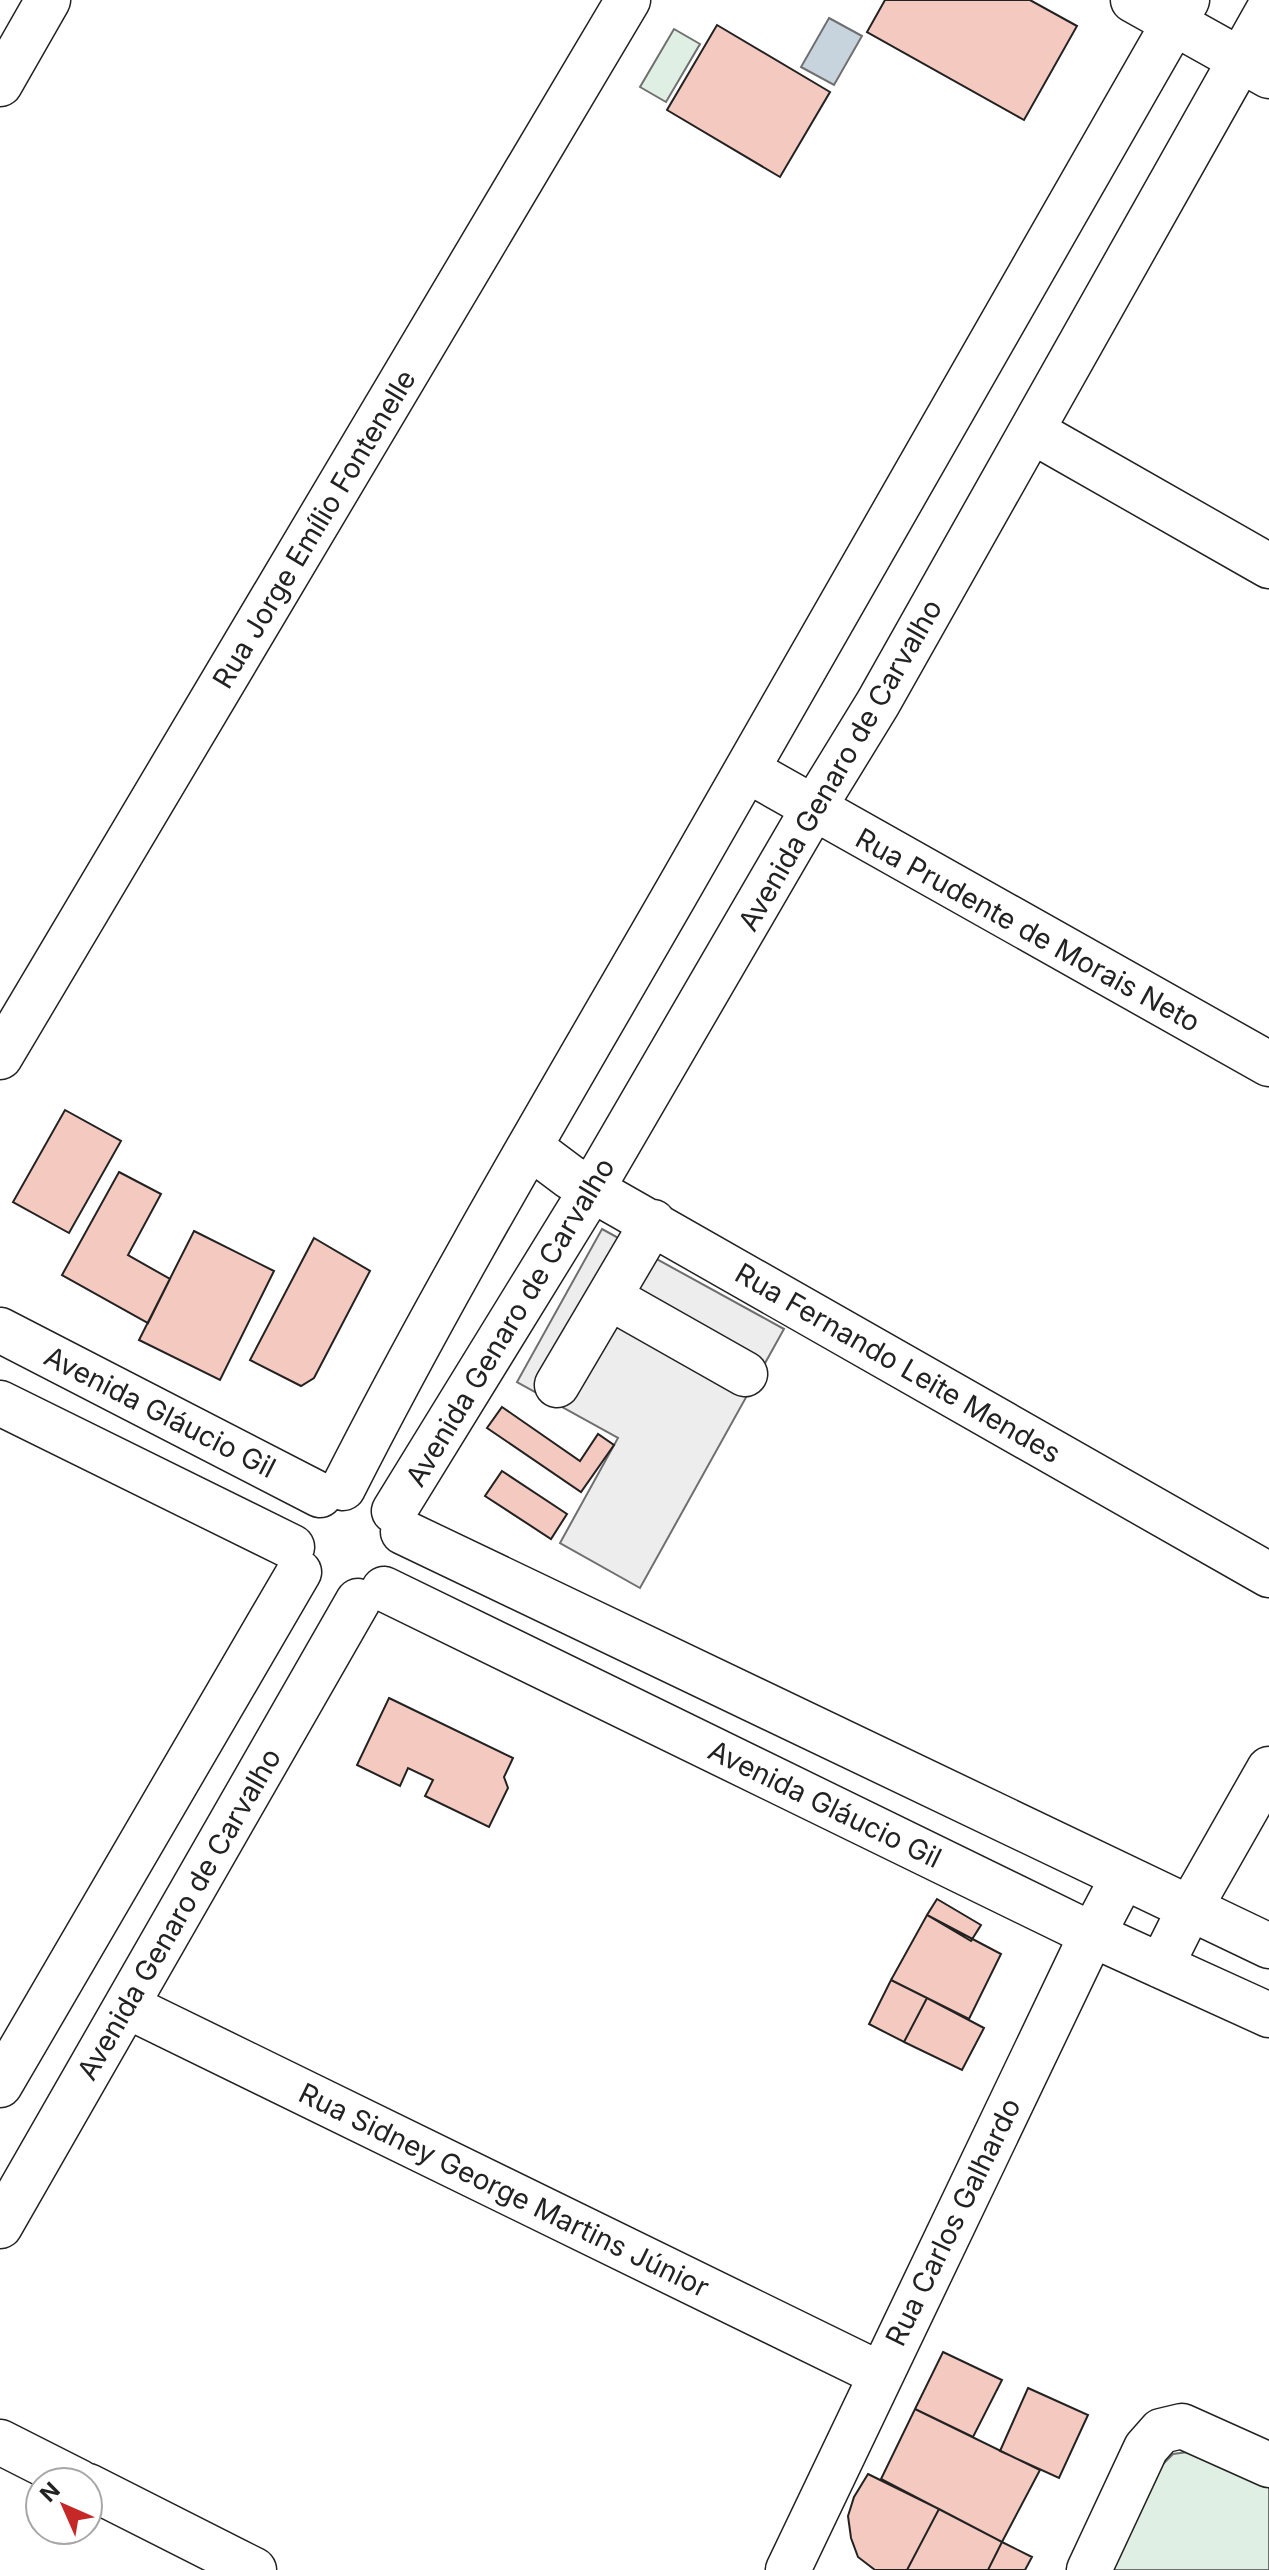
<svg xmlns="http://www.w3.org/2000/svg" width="1269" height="2570" viewBox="0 0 1269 2570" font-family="Inter,sans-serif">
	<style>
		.green { fill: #e0efe3; stroke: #6f6f6f; stroke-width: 2 }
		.parking { fill: #ededed; stroke: #6f6f6f; stroke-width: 2 }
		.water { fill: #c7d3dd; stroke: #6f6f6f; stroke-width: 2 }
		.building { fill: #f3c9c0; stroke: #222; stroke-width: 2 }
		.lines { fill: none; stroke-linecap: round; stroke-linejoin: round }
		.minor-casing { stroke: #222; stroke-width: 47 }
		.minor { stroke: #fff; stroke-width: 44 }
		.labels { text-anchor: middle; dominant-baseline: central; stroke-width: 6; stroke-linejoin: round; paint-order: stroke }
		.street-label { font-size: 28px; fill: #222; stroke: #fff }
	</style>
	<rect width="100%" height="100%" fill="#fff"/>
	<path class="green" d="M674,29l26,15 -34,58 -26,-15z
		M1195,2451l74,34v85h-161l46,-97 19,-19z"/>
	<path class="parking" d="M602,1229l182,100 -144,259 -80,-45 58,-105 -101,-56z"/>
	<path class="water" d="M829,18l33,18 -28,49 -33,-18z"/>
	<path class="building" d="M885,0h145l47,26 -53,94 -157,-88z
		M717,25l113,67 -50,85 -113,-67z
		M65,1110l56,31 -52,92 -56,-31z
		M119,1172l42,22 -33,61 42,24 -22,44 -86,-48z
		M194,1231l80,40 -54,109 -81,-40z
		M314,1238l56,33 -56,107 -13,8 -51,-26z
		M502,1407l78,54 18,-27 16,11 -33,47 -94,-64z
		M502,1471l65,43 -16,25 -66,-43z
		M389,1698l124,60 -9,19 4,11 -19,39 -64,-31 8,-16 -25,-12 -8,18 -43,-21z
		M937,1899l44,26 -10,16 -44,-26z
		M927,1915l74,39 -32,65 -78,-39z
		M891,1980l36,18 -23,44 -35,-18z
		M927,1998l57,30 -22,42 -58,-28z
		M943,2352l59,28 -29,57 -58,-28z
		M1028,2388l60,27 -29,63 -59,-27z
		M915,2409l125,61 -38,72 -121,-63z
		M868,2474l71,35 -32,61h-32l-17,-13 -7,-19 -3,-22 6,-19z
		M939,2509l63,33 -14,28h-81z
		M1002,2542l30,15 -7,13h-37z"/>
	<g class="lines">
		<defs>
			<path id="minor" d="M1133,0l136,76
				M0,84l48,-84
				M1032,431l237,135
				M747,770l522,294
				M0,1057l628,-1057
				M530,1147l40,30 699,398
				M609,1297l136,77
				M0,1330l320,165
				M557,1385l96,-163
				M0,1403l292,144
				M343,1488c104,-205 222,-402 336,-600 170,-296 341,-591 508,-888
				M394,1511l198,-322 221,-380 65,-106 391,-694
				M403,1532l866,414
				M384,1589l709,346 176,80
				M1161,1966l29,-58 79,-139
				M127,2006l753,368
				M0,2085l299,-513
				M0,2226l358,-625
				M0,2442l79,40
				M88,2486l166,84
				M788,2570l294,-615 41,-78
				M1089,2570l57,-122 15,-17 21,-5 87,39"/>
		</defs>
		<use href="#minor" class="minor-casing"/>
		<use href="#minor" class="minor"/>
	</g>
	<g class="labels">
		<g class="street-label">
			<text transform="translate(314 529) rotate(-59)">Rua Jorge Emílio Fontenelle</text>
			<text transform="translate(840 765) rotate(-60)">Avenida Genaro de Carvalho</text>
			<text transform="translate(1028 930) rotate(29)">Rua Prudente de Morais Neto</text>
			<text transform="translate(510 1322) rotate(-59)">Avenida Genaro de Carvalho</text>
			<text transform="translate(898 1363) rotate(30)">Rua Fernando Leite Mendes</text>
			<text transform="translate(160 1412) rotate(27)">Avenida Gláucio Gil</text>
			<text transform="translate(825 1804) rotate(26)">Avenida Gláucio Gil</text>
			<text transform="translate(179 1914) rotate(-60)">Avenida Genaro de Carvalho</text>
			<text transform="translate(504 2190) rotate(26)">Rua Sidney George Martins Júnior</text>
			<text transform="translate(953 2222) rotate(-64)">Rua Carlos Galhardo</text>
		</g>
	</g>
	<g transform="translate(64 2506) rotate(315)"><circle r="38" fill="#ffffff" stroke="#a7a7a7" stroke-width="2"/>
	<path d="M0-6L14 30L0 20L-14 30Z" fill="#c62828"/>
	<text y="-12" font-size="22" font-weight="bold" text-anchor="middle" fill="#222222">N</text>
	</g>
</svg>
